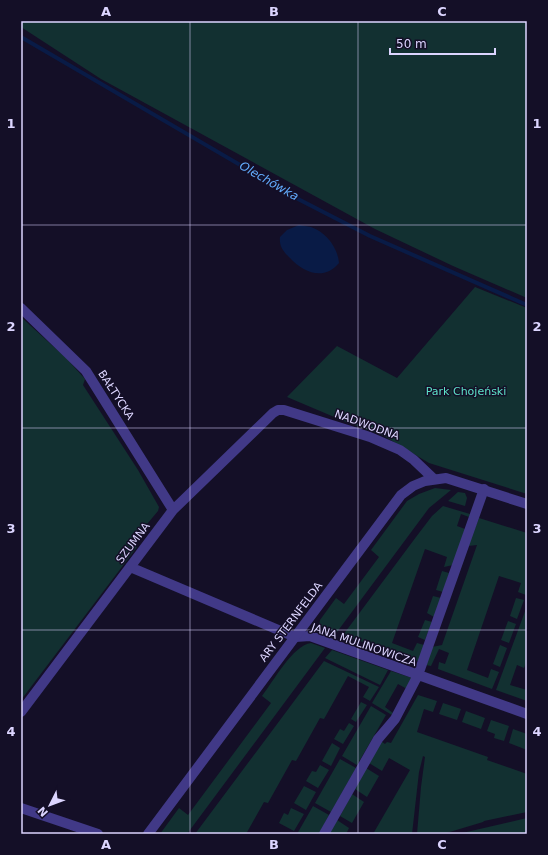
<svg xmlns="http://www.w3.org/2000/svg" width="548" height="855" viewBox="0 0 548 855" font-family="'DejaVu Sans',sans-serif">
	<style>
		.green { fill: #123031 }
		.water { fill: #091b46 }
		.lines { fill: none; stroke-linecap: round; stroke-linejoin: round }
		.stream { stroke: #091b46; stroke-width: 4 }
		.minor { stroke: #413987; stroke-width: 10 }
		.tertiary { stroke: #413987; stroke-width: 10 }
		.grid { fill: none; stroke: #dcd5ff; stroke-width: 1; stroke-opacity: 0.55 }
		.labels { text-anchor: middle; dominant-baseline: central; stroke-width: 3; stroke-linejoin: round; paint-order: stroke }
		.park-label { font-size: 11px; fill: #5de2c9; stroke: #140f27 }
		.street-label { font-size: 11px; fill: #dcd5ff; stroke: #140f27 }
		.water-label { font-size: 12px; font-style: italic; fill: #63adff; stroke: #140f27 }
		.neatline { fill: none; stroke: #dcd5ff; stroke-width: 1.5 }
		.grid-label { font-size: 13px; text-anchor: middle; font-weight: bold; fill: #dcd5ff }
	</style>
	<rect width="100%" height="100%" fill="#140f27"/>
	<path class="green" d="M21,21h506v277l-74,-32 -78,-37 -274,-150 -80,-52z
		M475,287l52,21v186l-98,-31 -45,-27 -38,-14 -59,-25 50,-51 60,32z
		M21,317l45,41 19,21 -2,6 55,85 21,37 -1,4 -26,31 5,5 -116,153z
		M435,488l16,2 -22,18 -92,124 -18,-6 1,-6 16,-22 8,6 35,-47 -8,-7 36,-49 12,-7z
		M458,492l7,1 2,5 -2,8 -17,-5z
		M443,506l27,8 -1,3 -8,-3 -4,12 8,3 -12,36 -9,2 3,-10 -22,-8 -33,94 21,8 4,-8 7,2 -5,15 -2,1 -74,-26 73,-98 16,-21z
		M479,518l48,15 -1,62 -8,-3 3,-9 -22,-7 -32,94 21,8 3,-9 8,3 -7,17 -54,-20 1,-7 6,2 4,-11 -10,-4 -8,17 -5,-1 6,-18 10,-2 35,-100 -9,1z
		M442,571l7,2 -6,19 -7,-2z
		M433,596l8,2 -7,19 -7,-4z
		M516,598l8,2 -7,19 -7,-3z
		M527,606v55l-3,7 -7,-3 -7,20 17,5v11l-31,-11z
		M425,620l7,2 -7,18 -7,-3z
		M508,621l8,3 -7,19 -8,-3z
		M311,643l14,5 -138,186h-27l19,-26 9,7 83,-112 -9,-7c11,-14 31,-51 49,-53z
		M500,645l7,3 -7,19 -7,-3z
		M332,650l56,20 -8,15 -55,-27z
		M324,661l55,26 -9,14 -7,-4 6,-10 -21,-11 -24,43 -4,-1 -24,43 -4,-1 -24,43 -4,-1 -18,32h-51z
		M391,671l21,7 -5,11 -9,-5 -13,23 8,6 -1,2 -20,-12z
		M418,695l19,6 -4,11 -9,-3 -7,23 71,25 -1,3 40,14v38l-43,9 -1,1 -40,12h-26l4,-47 4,-30 -2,-1 -4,16 -7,62h-39l37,-64 -21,-12 -7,13 -13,-8 12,-22 4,3 2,-2 4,1z
		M361,702l6,3 -11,17 -5,-3z
		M443,703l18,6 -4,11 -18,-6z
		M371,706l15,9 -29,50 -15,-9z
		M466,711l19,7 -4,11 -19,-7z
		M491,720l18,6 -5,15 -10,-3 1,-4 -8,-3z
		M349,723l5,3 -11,18 -9,-5 6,-10 4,2z
		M513,729l14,5v16l-18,-7z
		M332,743l8,5 -9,18 -9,-5z
		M340,759l16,9 -25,44 -16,-9z
		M320,765l9,5 -11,18 -12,-7 6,-10 4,1z
		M366,768l13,8 -12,21 -12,-8z
		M304,786l12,6 -10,18 -12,-7z
		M352,794l12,8 -12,21 -12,-7z
		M313,806l16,9 -10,19h-22z
		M291,808l13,6 -10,17 -15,-8 5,-10 4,2z
		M527,818v16h-69z
		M337,820l12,8 -3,6h-17z"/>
	<path class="water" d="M299,225c4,1 8,1 12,2 15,5 27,21 28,36 -15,18 -35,10 -49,-5 -7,-7 -11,-12 -10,-21l7,-7z"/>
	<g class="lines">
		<path class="stream" d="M21,37l279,163 70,36 157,69"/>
		<path class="minor" d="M21,308l65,63 87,139
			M130,567l165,70 15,-1 217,78
			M21,712l152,-202 100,-97 5,-3h6l86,27 30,13 14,10 20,19
			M21,808l77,26
			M324,834l54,-95 17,-20 23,-44 66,-186"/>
		<path class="tertiary" d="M148,834l253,-339 12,-9 12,-5 21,-3 81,26"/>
	</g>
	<path class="grid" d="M190,21v813M358,21v813M21,225h506M21,428h506M21,630h506"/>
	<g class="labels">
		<g class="park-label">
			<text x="466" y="391">Park Chojeński</text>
		</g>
		<g class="street-label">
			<text transform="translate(116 395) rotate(57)">BAŁTYCKA</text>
			<text transform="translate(367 425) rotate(20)">NADWODNA</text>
			<text transform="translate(133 543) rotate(-53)">SZUMNA</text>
			<text transform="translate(291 622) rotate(-53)">ARY STERNFELDA</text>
			<text transform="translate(364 645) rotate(19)">JANA MULINOWICZA</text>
		</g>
		<g class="water-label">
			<text transform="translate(269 181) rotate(30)">Olechówka</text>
		</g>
	</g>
	<rect width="548" height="855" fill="none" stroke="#140f27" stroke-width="44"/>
	<g transform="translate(50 805) rotate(228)" stroke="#140f27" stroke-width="3" paint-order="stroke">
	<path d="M0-3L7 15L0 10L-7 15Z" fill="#dcd5ff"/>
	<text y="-6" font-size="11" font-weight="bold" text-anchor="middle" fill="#dcd5ff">N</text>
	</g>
	<path d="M390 48v6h105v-6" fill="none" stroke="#dcd5ff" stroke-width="2"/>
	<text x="396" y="48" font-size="12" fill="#dcd5ff" stroke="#140f27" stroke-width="3" paint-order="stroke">50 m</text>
	<rect x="22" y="22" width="504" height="811" class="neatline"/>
	<g class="grid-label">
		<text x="106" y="16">A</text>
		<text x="274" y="16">B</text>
		<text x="442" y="16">C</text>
		<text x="11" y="128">1</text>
		<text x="537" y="128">1</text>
		<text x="11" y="331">2</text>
		<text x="537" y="331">2</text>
		<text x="11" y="533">3</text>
		<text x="537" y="533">3</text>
		<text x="11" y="736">4</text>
		<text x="537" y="736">4</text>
		<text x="106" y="849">A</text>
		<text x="274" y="849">B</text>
		<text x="442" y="849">C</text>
	</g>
</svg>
